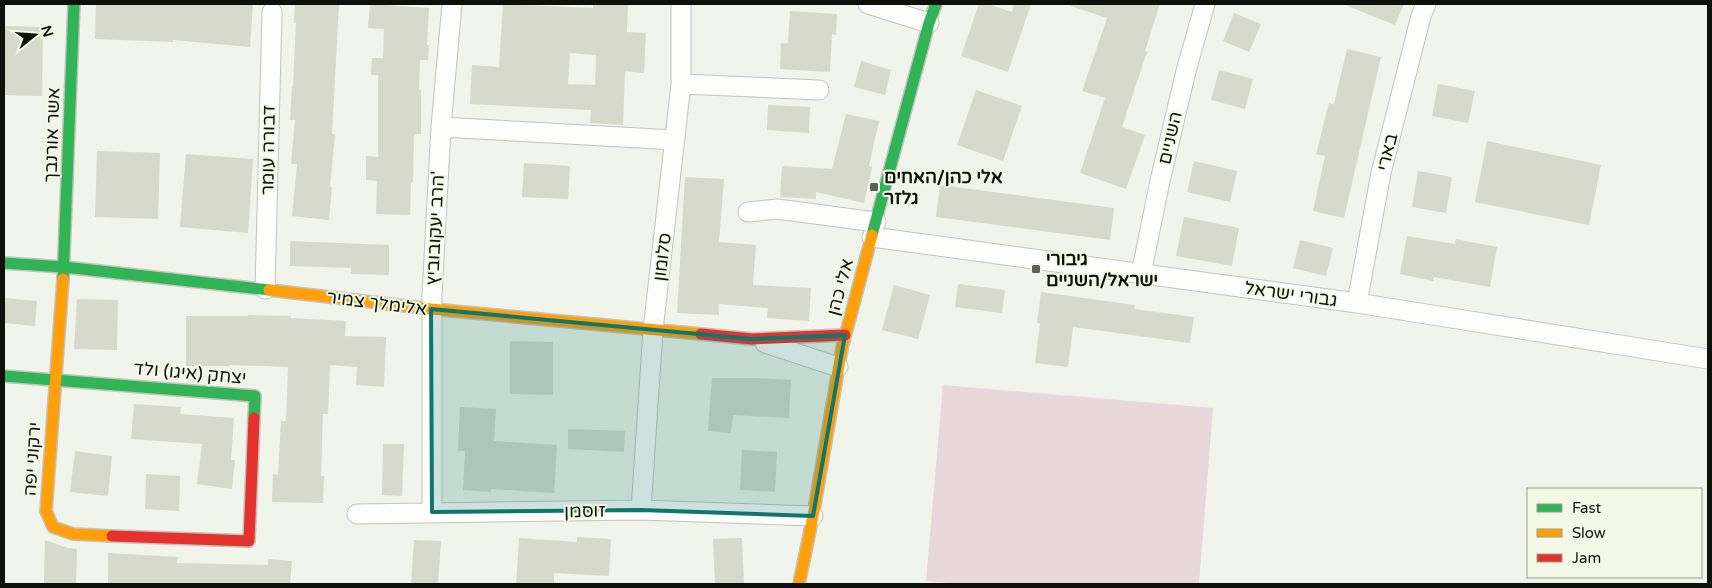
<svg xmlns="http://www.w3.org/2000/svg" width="1712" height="588" viewBox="0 0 1712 588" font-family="'Varela Round','Noto Sans Hebrew',sans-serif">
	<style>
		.grass { fill: #e9d7dc }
		.building { fill: #d6d9cc; fill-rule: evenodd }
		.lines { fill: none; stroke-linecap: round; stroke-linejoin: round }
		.street-casing { stroke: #c2c4bc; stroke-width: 21 }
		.fast-casing { stroke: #c2c4bc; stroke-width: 14 }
		.slow-casing { stroke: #c2c4bc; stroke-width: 14 }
		.jam-casing { stroke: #c2c4bc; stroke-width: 14 }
		.street { stroke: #fdfdfc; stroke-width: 19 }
		.fast { stroke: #30b455; stroke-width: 11 }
		.slow { stroke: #ff9f0a; stroke-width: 11 }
		.jam { stroke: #e5322d; stroke-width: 11 }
		.marked { fill: #0f766e; fill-opacity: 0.2; stroke: #0f766e; stroke-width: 4; stroke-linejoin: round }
		.poi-dot { fill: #5d6058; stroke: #f3f8e6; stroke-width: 2 }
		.labels { text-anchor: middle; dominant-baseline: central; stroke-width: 4; stroke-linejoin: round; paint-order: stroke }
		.street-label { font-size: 18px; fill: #0e100a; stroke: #f3f8e6 }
		.poi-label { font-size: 18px; font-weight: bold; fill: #0e100a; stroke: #f3f8e6; text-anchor: start }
	</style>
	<rect width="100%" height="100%" fill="#f1f4ea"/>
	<path class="grass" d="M943,385l270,23 -14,176h-240l-33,-3z"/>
	<path class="building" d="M96,4h157l-3,43 -77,-7v2l-78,-3z
		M295,4h44l-7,130h3l-5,53h2l-3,33 -37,-4 5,-52h-6l4,-44h-5l2,-34h1l3,-63h-2z
		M370,4l59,4 -2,37h2l-1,15h-8l-1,30h2v44h-7l-1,48h-2l-1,33 -34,-1 1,-33 -11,-1v-24l12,1v-82h-7l1,-17h11l1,-29 -16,-1z
		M503,4l90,4v-4h35l-1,28 19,1 -2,40 -19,-2 -2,54 -33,-2 1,-13 -121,-6 2,-39 27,2zM570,53l26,2 -1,30 -27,-1z
		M979,4h9l24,8 2,-8h17l-23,68 -47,-16z
		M1071,4h89l-15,47 2,1 -25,75 23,8 -19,54 -46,-16 25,-75 -23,-7 25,-73 -36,-12z
		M1343,4h61l-9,21z
		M790,11l47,3 -1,21 -4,-1 -2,38 -50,-3 1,-26h7z
		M1234,13l27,11 -12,28 -26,-11z
		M4,26l39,1 -1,69 -38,-1z
		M1347,49l34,8 -37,161 -31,-7 12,-55 -9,-2 13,-51 5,1z
		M861,61l30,9 -6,25 -31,-8z
		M1219,70l34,9 -8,30 -34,-9z
		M1438,84l37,7 -7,32 -36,-7z
		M976,90l46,16 -19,55 -46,-16z
		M768,105l42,2 -1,26 -42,-3z
		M846,114l33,7 -10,45 3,1 -8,36 -48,-11v7l-36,-2 2,-31 50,3z
		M1487,141l114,24 -12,60 -114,-23z
		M97,151l63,2 -2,66 -63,-2z
		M186,154l67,5 -5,74 -68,-6z
		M1194,161l43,10 -7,31 -43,-10z
		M524,163l46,3 -2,33 -46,-2z
		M1418,171l34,6 -6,36 -34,-6z
		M685,177l39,2 -5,63 37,3 -3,40 58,3 -2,33 -42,-3 1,-10 -49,-4v11l-42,-2z
		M940,185l174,23 -4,32 -174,-23z
		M1184,217l55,11 -7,38 -56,-10z
		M1407,236l48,8 1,-5 41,8 -7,40 -56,-10 -1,4 -33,-7z
		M1300,240l33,8 -7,28 -33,-8z
		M290,241l99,4v30l-38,-1v-6l-61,-2z
		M958,284l47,6 -3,23 -47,-6z
		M894,285l36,10 -12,44 -36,-9z
		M1041,292l94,13 -1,4 60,8 -4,26 -117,-16 -5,40 -33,-4 5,-39 -3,-1z
		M4,298l33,3 -2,25 -31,-3z
		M77,299l41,1 -1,50 -43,-1z
		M248,315l43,1v2l55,3 -1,15 41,1 -2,50 -28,-2 1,-18 -27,-2 -2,49h-5l-2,62h3l-1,27 -51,-1 1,-28 5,1 3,-54h5l2,-54 -59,-2v1h-43v-50h62z
		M510,341l43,1v53l-43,-1z
		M712,378h45l34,2 -2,38 -56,-3 -2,18 -23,-2z
		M134,404l47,3 -1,7 54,4 -3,42h4l-3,29 -35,-5 5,-40 -71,-5z
		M460,407l36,2 -2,32 63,4 -3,48 -63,-4v3l-28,-2 2,-39h-7z
		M568,429l57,2 -1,21 -56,-3z
		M383,444h21l-2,52 -20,-1z
		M742,450l35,2 -2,40 -35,-2z
		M75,451l37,5 -4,40 -38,-4z
		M146,474l34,2 -1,35 -34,-2z
		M577,537l34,2 -2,37 -55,-3v11h-38l3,-46 58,4z
		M742,538l2,46h-29l-2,-45z
		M45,540l23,8 9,1 -1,35h-32z
		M414,540l27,1 -3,43h-27z
		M108,553l70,4 -1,6 91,2v-6l24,2 -2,23h-182z"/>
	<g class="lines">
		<defs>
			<path id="street" d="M868,4l61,19
				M681,84l138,6
				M441,127l234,13
				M748,212l29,-3 99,13
				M872,237l485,66 351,56
				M1141,274l19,-93 26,-110 19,-67
				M265,289l7,-277
				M1357,303l24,-130 40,-157 5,-12
				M765,343l73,24
				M641,510l12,-180 28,-246v-80
				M432,512v-216l9,-169 11,-123
				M357,514l284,-4 172,6"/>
			<path id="fast" d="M872,235l57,-212 7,-19
				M4,263l60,4 205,23
				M63,279l11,-275
				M4,376l251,20 -1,22"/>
			<path id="slow" d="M63,279l-17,232 7,16 20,7 39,2
				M269,290l162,19 270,25
				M799,584l14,-68 29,-168 30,-113"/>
			<path id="jam" d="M701,334l51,5 93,-4
				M112,536l137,5 5,-123"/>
		</defs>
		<use href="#street" class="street-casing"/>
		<use href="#fast" class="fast-casing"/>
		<use href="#slow" class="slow-casing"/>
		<use href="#jam" class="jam-casing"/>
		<use href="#street" class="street"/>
		<use href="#fast" class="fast"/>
		<use href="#slow" class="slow"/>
		<use href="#jam" class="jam"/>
	</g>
	<path class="marked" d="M431,309l321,30 93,-4 -32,181 -172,-6 -209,2z"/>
	<g class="poi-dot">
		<rect x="869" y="182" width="10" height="10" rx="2.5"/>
		<rect x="1031" y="264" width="10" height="10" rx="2.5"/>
	</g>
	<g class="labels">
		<g class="street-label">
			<text transform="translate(52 135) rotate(-88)">אשר אורנבך</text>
			<text transform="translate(1170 138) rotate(-77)">השניים</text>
			<text transform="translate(268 150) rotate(-89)">דבורה עומר</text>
			<text transform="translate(1387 152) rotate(-76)">בארי</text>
			<text transform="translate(435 228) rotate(-87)">הרב יעקובוביץ'</text>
			<text transform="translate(662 257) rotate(-83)">סלומון</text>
			<text transform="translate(840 287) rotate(-75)">אלי כהן</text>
			<text transform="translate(1291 294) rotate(8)">גבורי ישראל</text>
			<text transform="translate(377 303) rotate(7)">אלימלך צמיר</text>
			<text transform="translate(190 373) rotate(5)">יצחק (איגו) ולד</text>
			<text transform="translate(32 459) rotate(-86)">ירקוני יפה</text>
			<text transform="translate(585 511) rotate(-1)">זוסמן</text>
		</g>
		<g class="poi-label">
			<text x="884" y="177">אלי כהן/האחים<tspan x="884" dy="21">גלזר</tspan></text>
			<text x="1046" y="259">גיבורי<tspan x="1046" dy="21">ישראל/השניים</tspan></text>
		</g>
	</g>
	<rect width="1712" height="588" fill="none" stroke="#0e100a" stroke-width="10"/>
	<rect x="1527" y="488" width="175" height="90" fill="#f3f8e6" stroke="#979b8e"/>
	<rect x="1537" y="504" width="25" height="8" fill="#30b455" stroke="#979b8e"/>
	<text x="1572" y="513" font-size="15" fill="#0e100a">Fast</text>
	<rect x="1537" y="529" width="25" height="8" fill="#ff9f0a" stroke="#979b8e"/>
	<text x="1572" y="538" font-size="15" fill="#0e100a">Slow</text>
	<rect x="1537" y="554" width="25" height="8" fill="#e5322d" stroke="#979b8e"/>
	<text x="1572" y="563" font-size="15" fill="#0e100a">Jam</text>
	<g transform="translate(35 35) rotate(73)" stroke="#f3f8e6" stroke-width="4" paint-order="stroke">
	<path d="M0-4L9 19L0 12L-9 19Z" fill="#0e100a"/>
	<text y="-8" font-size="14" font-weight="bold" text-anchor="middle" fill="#0e100a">N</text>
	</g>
</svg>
